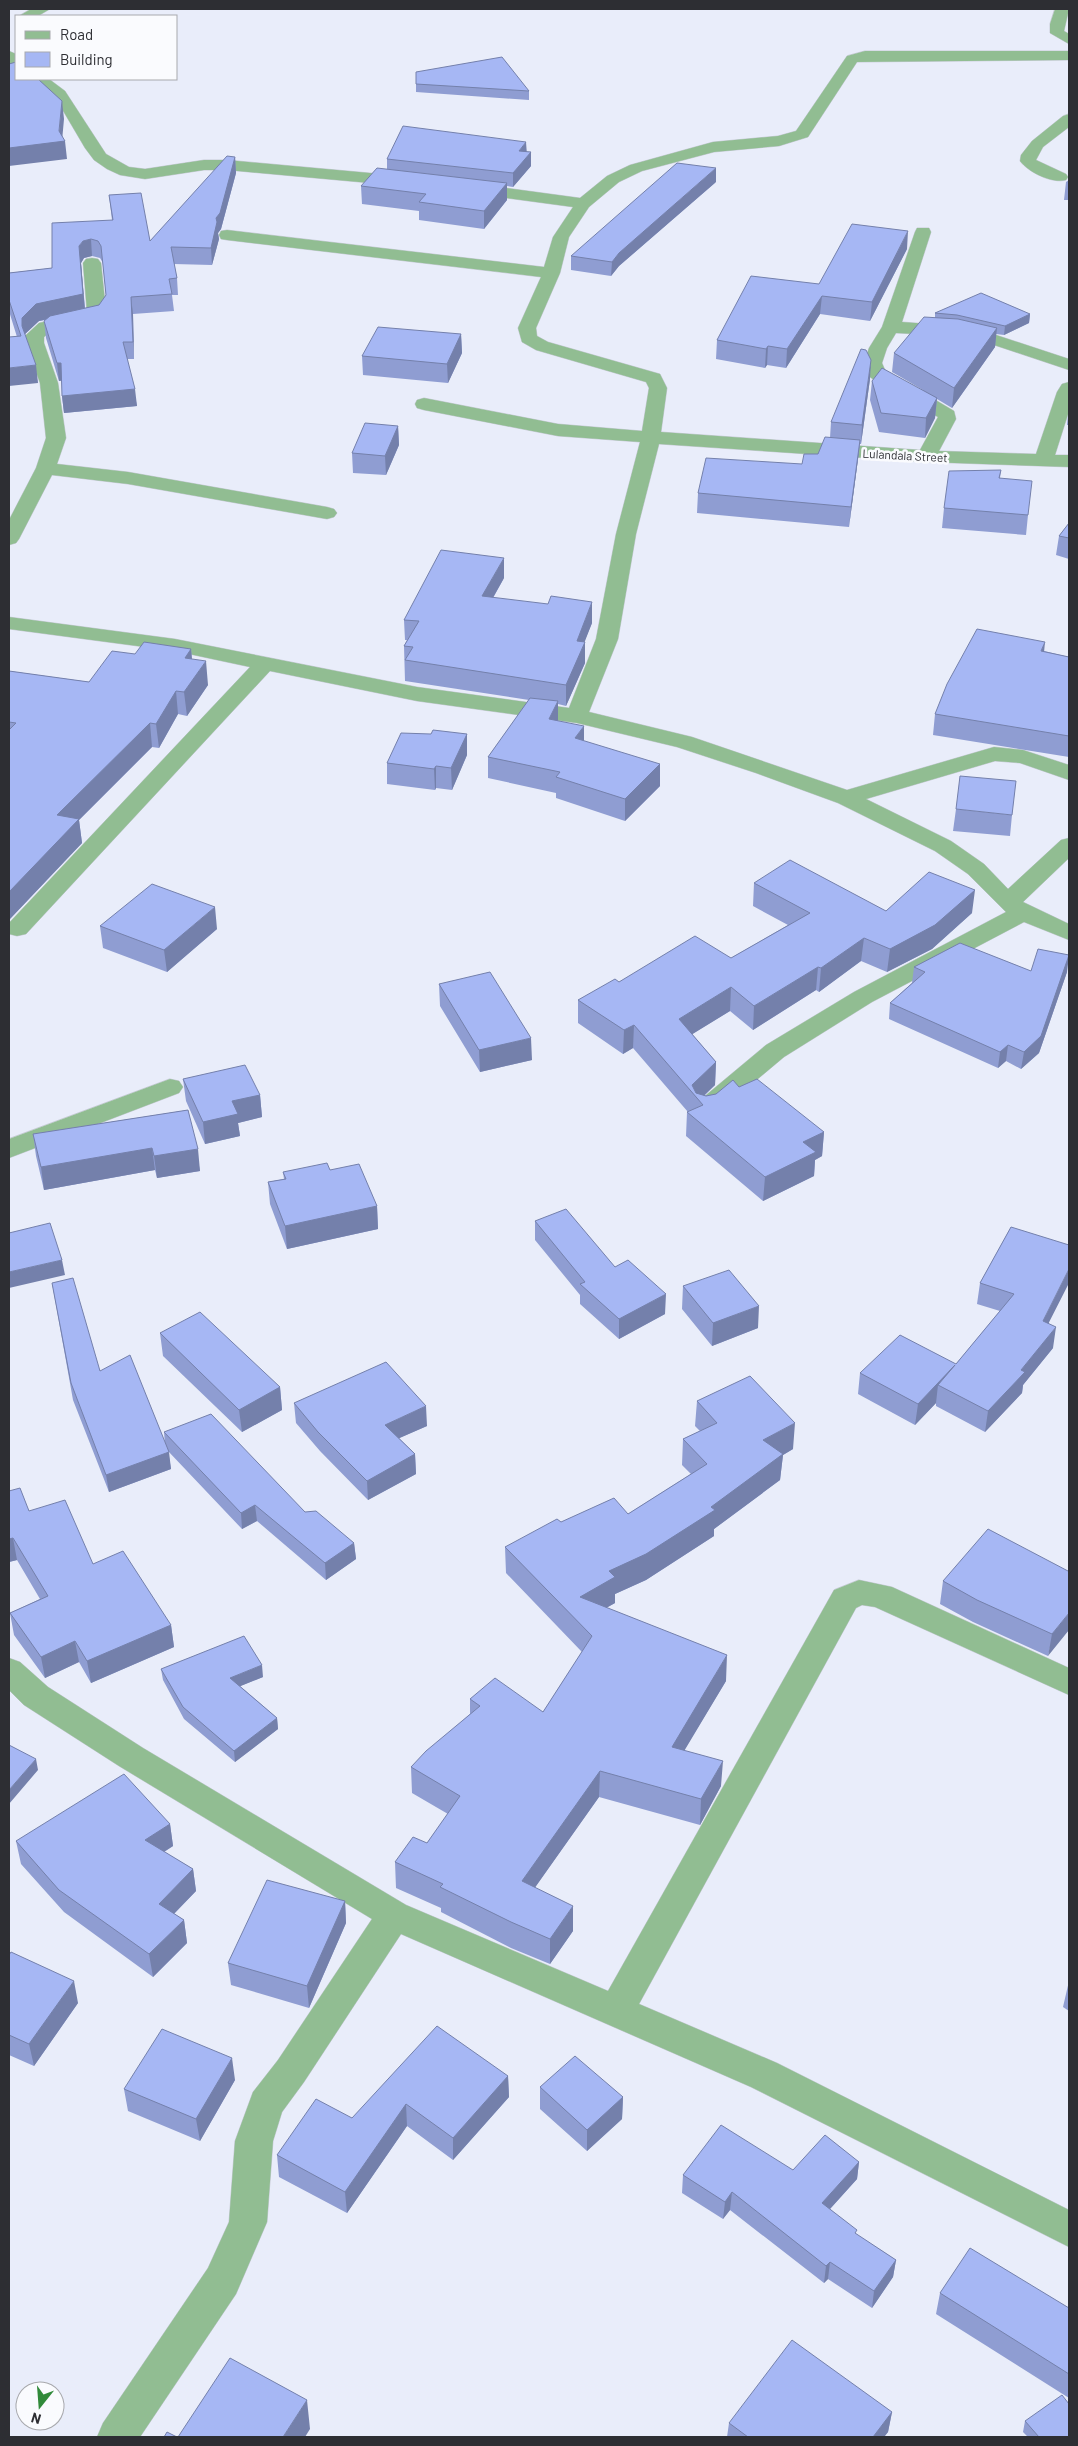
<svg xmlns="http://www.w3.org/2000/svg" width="1078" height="2446" viewBox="0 0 1078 2446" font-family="Barlow,sans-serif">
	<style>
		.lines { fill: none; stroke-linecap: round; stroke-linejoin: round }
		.street-casing { stroke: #c7cbd6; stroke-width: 1 }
		.street { fill: #91bd92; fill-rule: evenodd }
		.wall { fill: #8f9dd2; fill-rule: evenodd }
		.shaded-wall { fill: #7480ab }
		.building { fill: #a6b7f4; stroke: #7480ab }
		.labels { text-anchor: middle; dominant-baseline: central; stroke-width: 5; stroke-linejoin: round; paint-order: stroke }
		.far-street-label { font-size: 12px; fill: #2d2e33; stroke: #fafbfe }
	</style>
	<rect width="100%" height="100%" fill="#e9edfa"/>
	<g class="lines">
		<defs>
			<path id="street" d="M31,9h19l-12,7h-19z
				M1055,9h14l-5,22 5,3v10l-19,-11v-9z
				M9,51l7,3v11l-7,-2z
				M865,51h204v9l-212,2 -49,75 -29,9 -65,6 -72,19 -23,11 -30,25 -20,30 -9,36 -24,55 1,8 11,6 112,32 7,14 -6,44 259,18 18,-33 -60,-34 -8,-6 -6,-14 5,-15 13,-21 33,-95 2,-4h12l2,4 -29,90 54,4 37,8 76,25v11l-81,-27 -32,-7 -60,-3 -9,15 -5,15 3,7 69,41 2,8 -17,32 97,3 21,-62 5,-8 7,-2v29l-14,44h14v12l-143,-5 -267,-18 -23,90 -18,105 -29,73 103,25 155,53 147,-43 29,3 46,15v15l-49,-17 -25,-2 -129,38 85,42 33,23 24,25 53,-49 8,-2v20l-46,44 46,22v16l-45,-18 -152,80 -88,55 -67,56 -9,2 -9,-2 -4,-6 4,-6 67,-56 88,-53 152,-80 -38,-38 -33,-23 -97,-48 -82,-30 -79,-26 -100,-24 -160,-22 -147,-30 -244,263 -9,2 -8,-2v-11l241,-256 -75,-16 -166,-22v-12l166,22 242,48 152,21 27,-69 20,-105 24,-92 -82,-6 -134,-26 -7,-2 -2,-4 2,-4 7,-2 134,26 84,7 7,-43 -3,-6 -110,-32 -14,-8 -4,-14 23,-51 -314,-37 -6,-1 -2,-4 2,-4 6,-1 317,37 9,-30 20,-30 -104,-14 -6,-2 -2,-3 2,-3 6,-2 111,15 27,-22 23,-11 83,-23 65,-6 18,-5 51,-75z
				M33,79h16l16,12 41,63 23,13 16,2 59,-9h23l176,16 6,2 2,3 -2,3 -6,2 -176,-16h-23l-59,9 -25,-4 -13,-6 -13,-9 -9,-12 -30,-51z
				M1069,114v13l-26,20 -7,13 30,14 2,3 -2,3c-14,4 -38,-8 -46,-19l1,-6 11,-14 31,-25z
				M92,258l6,1 3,4 5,48 -6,9 -49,11 -7,6v6l14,40 8,55 -9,26 71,8 199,35 7,2 3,4 -3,4 -7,2 -199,-35 -76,-9 -33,64 -3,4 -7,2v-25l27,-52 10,-30 -6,-55 -14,-40v-8l13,-12 48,-11 -4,-49 3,-4z
				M170,1079l9,2 4,6 -4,6 -170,65v-19z
				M859,1580l33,7 177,81v27l-194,-88 -13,-2 -6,3 -217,396 138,59 292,147v37l-318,-160 -350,-153 -97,148 -22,30 -9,29 -6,81 -31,72 -96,143h-43l6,-14 105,-155 21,-46 6,-81 18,-49 25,-32 94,-141 -253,-153 -95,-61 -15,-15v-32l11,4 28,25 95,61 263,157 202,86 226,-401z"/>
		</defs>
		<use href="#street" class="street-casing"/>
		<use href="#street" class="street"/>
	</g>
	<path class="wall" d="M416,72l113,19v9l-113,-8z
		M527,152h4v14l-18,21 -6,-1v14l-23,29 -65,-9v-9l-57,-7 -1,-18 26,-17v-10z
		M235,157l1,16 -15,56 -3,4 1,6 -7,26 -38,-1 3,14 1,17h-6l2,16 -41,3 1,45h-7l10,47 -73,7 -2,-17v-15h-3l-13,-43 -2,-17 1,-1 -6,1 -14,13 13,49 -21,-46 -8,-26v-38l43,-5 60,-48 -3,-25 41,46zM92,256l8,2 3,5 3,32 -7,10 -14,3 -4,-45 3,-5z
		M1069,180v20h-5l2,-18z
		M716,182l-97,84 -8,10 -40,-6v-14z
		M907,249l-37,72 -50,-7 -34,54 -19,-3 -2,3 -49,-9 1,-19 102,-56z
		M935,313l95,1 -1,9 -25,12 -8,-1 -1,13 -43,61 -15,-9 -2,19 -10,20 -46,-6 -9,-32 2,-19 51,9 -31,-18 2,-19 41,-35z
		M461,334l1,19 -14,30 -85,-8 -1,-19z
		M870,379l-9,65h-1l-2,15 -9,68 -152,-14 1,-20 104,-29 16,-10 12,-16 1,-16z
		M1069,406v19h-2z
		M398,426l1,19 -13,30 -33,-2 -1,-20z
		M1001,470l-1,8 28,37 -2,20 -84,-7 2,-20z
		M1069,523v36l-13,-4 3,-19z
		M504,578l-11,20 99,25 -8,19h1v21l-19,43 -8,-2v17l26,20 76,45 -35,35 -69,-23v-5l-68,-15v-21l41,-57 -124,-19 -1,-35 3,-6h-2l-1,-20z
		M191,649l1,10 16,26 -21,31 -9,-2 -19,34 -7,-1 -73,73 3,23 -73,77v-249l80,11 46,-28z
		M1044,651l25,6v100l-136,-22 2,-21z
		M467,734v21l-15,35 -16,-2 -1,2 -48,-6v-21z
		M956,809l56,6 -2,21 -57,-5z
		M754,883l132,28 86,2 -40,36 -45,23 -26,-11 -42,31 -3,-2 -63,40 -23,-19 -38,23 24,28 -1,23 -11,11 12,-2 23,-7 85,45 -2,24 -7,4 -1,16 -51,25 -77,-65 1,-24h1l-55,-64 -10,6 -45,-31v-23l41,-18 112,-24 57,-33 -35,-19z
		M100,926l117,3 -50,43 -64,-24z
		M914,967l117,4 36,1 -28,81 -18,16 -15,-8 -8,7 -109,-49 1,-16 22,-20z
		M439,984l93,76 -52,12 -40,-66z
		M183,1079l77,16 2,22 -24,6 2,13 -35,8 -19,-43z
		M188,1110l12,61 -43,7 -2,-8 -111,20 -8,-34 -3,-22z
		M330,1170l47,36 1,23 -91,20 -17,-45 -2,-22 16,-3 -1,-7z
		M535,1221l80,46 50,47 -46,25 -39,-35v-9l-45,-55z
		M1011,1227l38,96 4,25 -30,37 -1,8 -37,39 -49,-26v-3l-21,22 -57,-31 2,-21 96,-9 44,-53 -23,-7 3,-21z
		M52,1283l48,88 65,73 -1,-12 141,80 49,31 2,16 -30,21 -69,-59 -15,8 -74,-78 3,18 -62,23 -36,-92z
		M683,1286l75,42 -46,18 -30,-37z
		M160,1333l120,54 2,23 -40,22 -79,-76z
		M697,1401l96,48 -10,6 -3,25 -66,49v7l-68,44 -31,14v9l-9,5 120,73 -42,69 37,36 -21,39 -101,-28 -64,90 38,44 -23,33 -39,-16 -70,-36v-4l-45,-20 -1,-26 32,-19 21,-29 -36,-21 -1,-26 59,-53v-15l73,13 39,-60 -76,-79 -1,-26 56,-25 67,-8 63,-40 -9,-9 1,-26 17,-8 -5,-5z
		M294,1403l133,23 -28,12 16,16 1,20 -48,26 -48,-49 -24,-28z
		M9,1491l20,20 64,53 78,61 3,22 -83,36 -12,-21 -34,16 -31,-43 -4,-22 30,-14 -23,-39 -8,2z
		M1068,1571l-20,85 -75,-34 -33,-18 3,-23z
		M161,1669l102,8 -23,9 37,32 1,11 -43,33 -51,-43 -21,-39z
		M170,1824l3,22 -9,6 29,17 3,22 -22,23 10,6 3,23 -34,34 -89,-65 -43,-48 -5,-23z
		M345,1901l1,22 -37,85 -78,-23 -3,-22z
		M9,1955l69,48 -44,63 -25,-11z
		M1069,1981v30l-6,-4z
		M508,2076l1,21 -56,63 -46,-34 -60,87 -68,-36 -2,-22 75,-37z
		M235,2080l-35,61 -72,-30 -4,-22z
		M540,2087l83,10 -1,22 -35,32 -47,-42z
		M859,2162l-2,17 -27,30 27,26 39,25 -3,17 -21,31 -44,-29 -4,4 -94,-73 -7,9 -41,-26 1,-18 110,-5z
		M940,2293l129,15v90l-133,-84z
		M892,2412l-4,20 -4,5h-157l2,-14z
		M1025,2421l44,16h-41l-5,-5z"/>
	<path class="shaded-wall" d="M62,101l2,18 -2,22h3l2,18 -58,7v-18l50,-17z
		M526,142l1,13 -8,-4z
		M531,152v14l-18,21v-14z
		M235,157l1,16 -15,56 -3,4 1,6 -7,26 -1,-17 5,-30z
		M716,168v14l-97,84 -8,10 1,-14 7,-9z
		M507,183v17l-23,29v-18z
		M908,231l-1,18 -37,72 2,-19z
		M91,239l1,17 -8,2 -3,5 4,48 -46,10 -15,14 -2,-9v-8l61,-77z
		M822,296l-2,18 -34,54 1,-19z
		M131,297l2,17 1,45 -1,-17z
		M1030,314l-1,9 -25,12 1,-9z
		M997,328l-2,19 -43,61 2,-20z
		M461,334l1,19 -14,30 -1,-19z
		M768,346l-1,19 -2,3 1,-19z
		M871,360l-1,19 -9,65 1,-19z
		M57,363h4l2,17 -4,1z
		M36,365l2,18 -29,3v-18z
		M135,389l2,17 -73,7 -2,-17z
		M937,398l-2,20 -10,20 1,-20z
		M398,426l1,19 -13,30 -1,-19z
		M860,440l-2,19 -9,68 2,-20z
		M504,558v20l-22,39v-21z
		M592,602v21l-14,36 7,-17v21l-19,43v-21l11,-44z
		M1045,642l-2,21 -2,-12z
		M191,649l2,23 -8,-14z
		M206,661l2,24 -21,31 -3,-24z
		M176,691l2,23 -19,34 -3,-24z
		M558,701v21l-9,-3z
		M150,723l2,24 -73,73 3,23 -73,77v-28l48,-77z
		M584,726v21l-9,-9z
		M467,734v21l-15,35 -1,-22z
		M660,764v22l-35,35v-22z
		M436,766v22l-1,2 -1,-21z
		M975,890l-3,23 -40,36 -45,23 3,-23z
		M215,907l2,22 -50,43 -3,-22z
		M864,938l-3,23 -42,31 2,-24z
		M1069,956l-2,16 -28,81 -18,16 3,-17z
		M818,967l-2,23 -63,40 1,-24z
		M731,987l-1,24 -52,32 1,-24z
		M634,1025l-1,23 -10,6 1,-24z
		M531,1038l1,22 -52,12 -1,-22z
		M1008,1045l-2,16 -8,7 2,-16z
		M716,1062l-1,23 -16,15 -7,-15z
		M260,1095l2,22 -24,6 2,13 -35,8 -2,-22 29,-21z
		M824,1132l-2,24 -7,4 -1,16 -51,25 2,-24 38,-35z
		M152,1148l3,22 -111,20 -3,-23z
		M198,1149l2,22 -43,7 -3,-22z
		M377,1206l1,23 -91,20 -2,-23z
		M62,1260l3,15 -56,13v-16z
		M1069,1269v14l-30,59 4,-21z
		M666,1294l-1,20 -46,25v-20z
		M759,1306l-1,22 -46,18 1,-23z
		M1056,1327l-3,21 -30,37 -1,8 -37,39 3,-21z
		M955,1365l-17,20 -2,18 -21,22 3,-21z
		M280,1387l2,23 -40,22 -3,-22z
		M426,1406l1,20 -41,18 -1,-19z
		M795,1423l-2,26 -10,6 -3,25 -66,49v7l-68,44 -31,14v9l-36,20 1,-26 29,-26 102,-64 52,-67z
		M169,1452l2,17 -62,23 -3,-17z
		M415,1454l1,20 -48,26 -1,-19z
		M255,1505l2,16 -15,8 -1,-16z
		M13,1538l4,22 -8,2v-23z
		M354,1543l2,16 -30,21 -1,-17z
		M1069,1613v17l-21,26 4,-22z
		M171,1625l3,22 -83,36 -4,-22z
		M75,1641l4,21 -34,16 -4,-21z
		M727,1655l-1,26 -55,92 1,-26z
		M262,1665l1,12 -32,13 -1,-12z
		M277,1718l1,11 -43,33 -1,-11z
		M36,1759l2,11 -29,34v-14z
		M723,1761l-2,25 -21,39 1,-26z
		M600,1771l-1,26 -77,109v-25z
		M170,1824l3,22 -25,16 -3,-22z
		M193,1869l3,22 -34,35 -3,-22z
		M345,1901l1,22 -37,85 -2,-22z
		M573,1906v25l-23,33v-25z
		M184,1920l3,23 -34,34 -4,-23z
		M74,1981l4,22 -44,63 -5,-22z
		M232,2058l3,22 -35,61 -4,-22z
		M508,2076l1,21 -56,63v-22z
		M623,2097l-1,22 -35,32v-21z
		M406,2104l1,22 -60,87 -2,-21z
		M859,2162l-2,17 -37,41 2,-17z
		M732,2192l-2,18 -7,9 2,-17z
		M896,2260l-3,17 -21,31 2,-17z
		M830,2262l-2,17 -4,4 2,-17z
		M307,2400l3,29 -5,8h-22z
		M892,2412l-4,20 -4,5h-11z"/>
	<path class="building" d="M502,57l27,34 -113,-7v-12z
		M16,62v17h22l24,22 -3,30 6,10 -56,7v-84z
		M403,126l123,16 -7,9 12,1 -18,21 -126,-14z
		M227,156l8,1 -15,56 -4,5 1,4 -6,26 -40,-1 6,31 -8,1 3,15 -41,3 2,45h-10l12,47 -73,7 -1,-33h-4l-13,-42 6,-5 49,-11 7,-10 -5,-49 -3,-5 -7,-2 -8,2 -4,5 4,48 -47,10 -14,14v8l14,39 -27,3v-31l12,-1 -12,-36v-27l43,-5v-45l61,-3 -4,-25 32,-2 9,48z
		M677,163l39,5 -97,85 -7,9 -41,-6z
		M377,168l130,15 -23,28 -65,-9 7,-8 -65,-8z
		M852,224l56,7 -36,71 -50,-6 -35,53 -19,-3 -2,3 -49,-9 34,-64 68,8z
		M981,293l49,21 -25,12 -48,-11 -22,-2z
		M924,317l34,2 39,9 -43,60 -60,-35z
		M378,327l83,7 -14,30 -85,-8z
		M861,349l5,1 5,10 -9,65 -31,-3z
		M882,368l55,30 -11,20 -45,-5 -9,-32z
		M365,423l33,3 -13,30 -33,-3z
		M825,437l35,3 -9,67 -153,-14 8,-35 96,6 2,-10h14z
		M1001,470l-2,8 33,3 -4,34 -84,-7 5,-37z
		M1069,523v15l-10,-2z
		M441,550l63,8 -22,38 66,8 3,-8 41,6 -15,39 8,1 -19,43 -161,-25 8,-13 -9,-1 15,-25 -15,-1z
		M977,629l68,13 -4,9 28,6v79l-134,-22 12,-30z
		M144,642l47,7 -6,9 21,3 -22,31 -8,-1 -20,33 -6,-1 -93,92 22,4 -70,73v-162l7,-7 -7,-1v-51l80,11 23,-31 23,3z
		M530,698l28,3 -9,18 35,7 -9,12 85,26 -35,35 -69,-22 4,-5 -72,-15z
		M433,730l34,4 -16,34 -15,-2 -2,3 -47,-6 14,-30 30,1z
		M960,776l56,5 -4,34 -56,-6z
		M790,860l96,51 43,-39 46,18 -40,35 -45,24 -26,-11 -43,30 -3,-1 -64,39 -23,-19 -52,32 37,43 -24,23 4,8 10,3 10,-2 17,-14 6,7 18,-8 67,53 -21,10 13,10 -51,25 -78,-65 16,-7 -69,-80 -10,5 -46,-30 37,-21 4,3 76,-46 36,22 79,-45 -56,-30z
		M152,884l63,23 -51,43 -64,-24z
		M960,943l71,28 7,-22 31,6 -28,81 -17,16 -16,-7 -8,7 -110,-49 35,-31 -11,-5z
		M490,972l41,66 -52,12 -40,-66z
		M245,1065l15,30 -28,6 6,13 -35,8 -20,-43z
		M188,1110l10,39 -44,7 -2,-8 -111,19 -8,-33z
		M327,1163l3,7 29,-6 18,42 -92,20 -17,-44 18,-3 -3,-7z
		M566,1209l49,58 13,-7 38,34 -47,25 -39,-35 5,-2 -50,-61z
		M50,1223l12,37 -53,12v-39z
		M1011,1227l58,18v24l-26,52 13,6 -35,43 4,2 -37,39 -50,-26 17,-20 -37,39 -58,-31 40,-38 56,29 58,-70 -34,-11z
		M729,1270l30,36 -46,17 -30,-37z
		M73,1278l27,93 30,-16 39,97 -63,23 -35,-92 -19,-100z
		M200,1312l80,75 -41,23 -79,-77z
		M386,1362l40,44 -41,19 30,29 -48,27 -49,-49 -24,-29z
		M750,1376l45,47 -32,17 20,14 -72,53 4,3 -69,44 -37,17 6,6 -35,20 147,58 -55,92 51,14 -22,38 -101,-28 -78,110 51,25 -23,33 -39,-17 -71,-35 3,-3 -48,-22 18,-25 14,6 33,-47 -49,-29 15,-16 54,-45 -10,-7 25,-21 48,34 49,-76 -87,-89 52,-28 4,3 53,-24 14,16 79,-50 -24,-25 34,-16 -20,-22z
		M211,1414l94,98 11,-1 38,32 -29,20 -70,-58 -14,8 -77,-81z
		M20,1488l9,23 36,-11 28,64 30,-13 48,74 -84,36 -12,-20 -34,16 -31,-44 38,-17 -35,-58 -4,1v-48z
		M988,1529l80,42 1,-1v43l-17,21 -75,-34 -34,-19z
		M244,1636l18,29 -32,13 47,40 -43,33 -51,-44 -22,-38z
		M9,1745l27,14 -27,31z
		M124,1774l46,50 -25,16 48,29 -34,35 25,16 -35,34 -90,-64 -43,-49z
		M267,1880l78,21 -38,85 -79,-23z
		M11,1952l63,29 -45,63 -20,-9v-80z
		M437,2026l71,50 -55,62 -47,-34 -61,88 -68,-37 39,-56 36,19z
		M162,2029l70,29 -36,61 -72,-30z
		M575,2056l48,41 -36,33 -47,-43z
		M721,2125l72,45 32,-35 34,27 -37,41 35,27 -2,3 41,27 -22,31 -44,-29 -4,4 -94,-74 -7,10 -42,-27z
		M970,2248l99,60v66l-129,-81z
		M792,2340l100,72 -19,25h-125l-19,-14z
		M230,2358l77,42 -24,37h-105z
		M1062,2395l7,9v33h-30l-14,-16z
		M167,2432l10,5h-13z"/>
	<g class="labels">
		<g class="far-street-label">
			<text transform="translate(905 455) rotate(3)">Lulandala Street</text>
		</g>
	</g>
	<rect width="1078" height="2446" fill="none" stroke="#2d2e33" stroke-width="20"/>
	<rect x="15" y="15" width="162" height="65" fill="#fafbfe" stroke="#a8a9ad"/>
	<rect x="25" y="31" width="25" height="8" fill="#91bd92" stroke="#a8a9ad"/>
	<text x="60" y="40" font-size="15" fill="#2d2e33">Road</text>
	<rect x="25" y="52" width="25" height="15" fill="#a6b7f4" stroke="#a8a9ad"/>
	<text x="60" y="65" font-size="15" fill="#2d2e33">Building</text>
	<g transform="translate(40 2406) rotate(197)"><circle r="24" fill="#fafbfe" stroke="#a8a9ad"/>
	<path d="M0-4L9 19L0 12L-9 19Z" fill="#318a3a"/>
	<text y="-8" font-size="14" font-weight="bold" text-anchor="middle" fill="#2d2e33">N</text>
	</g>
</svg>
